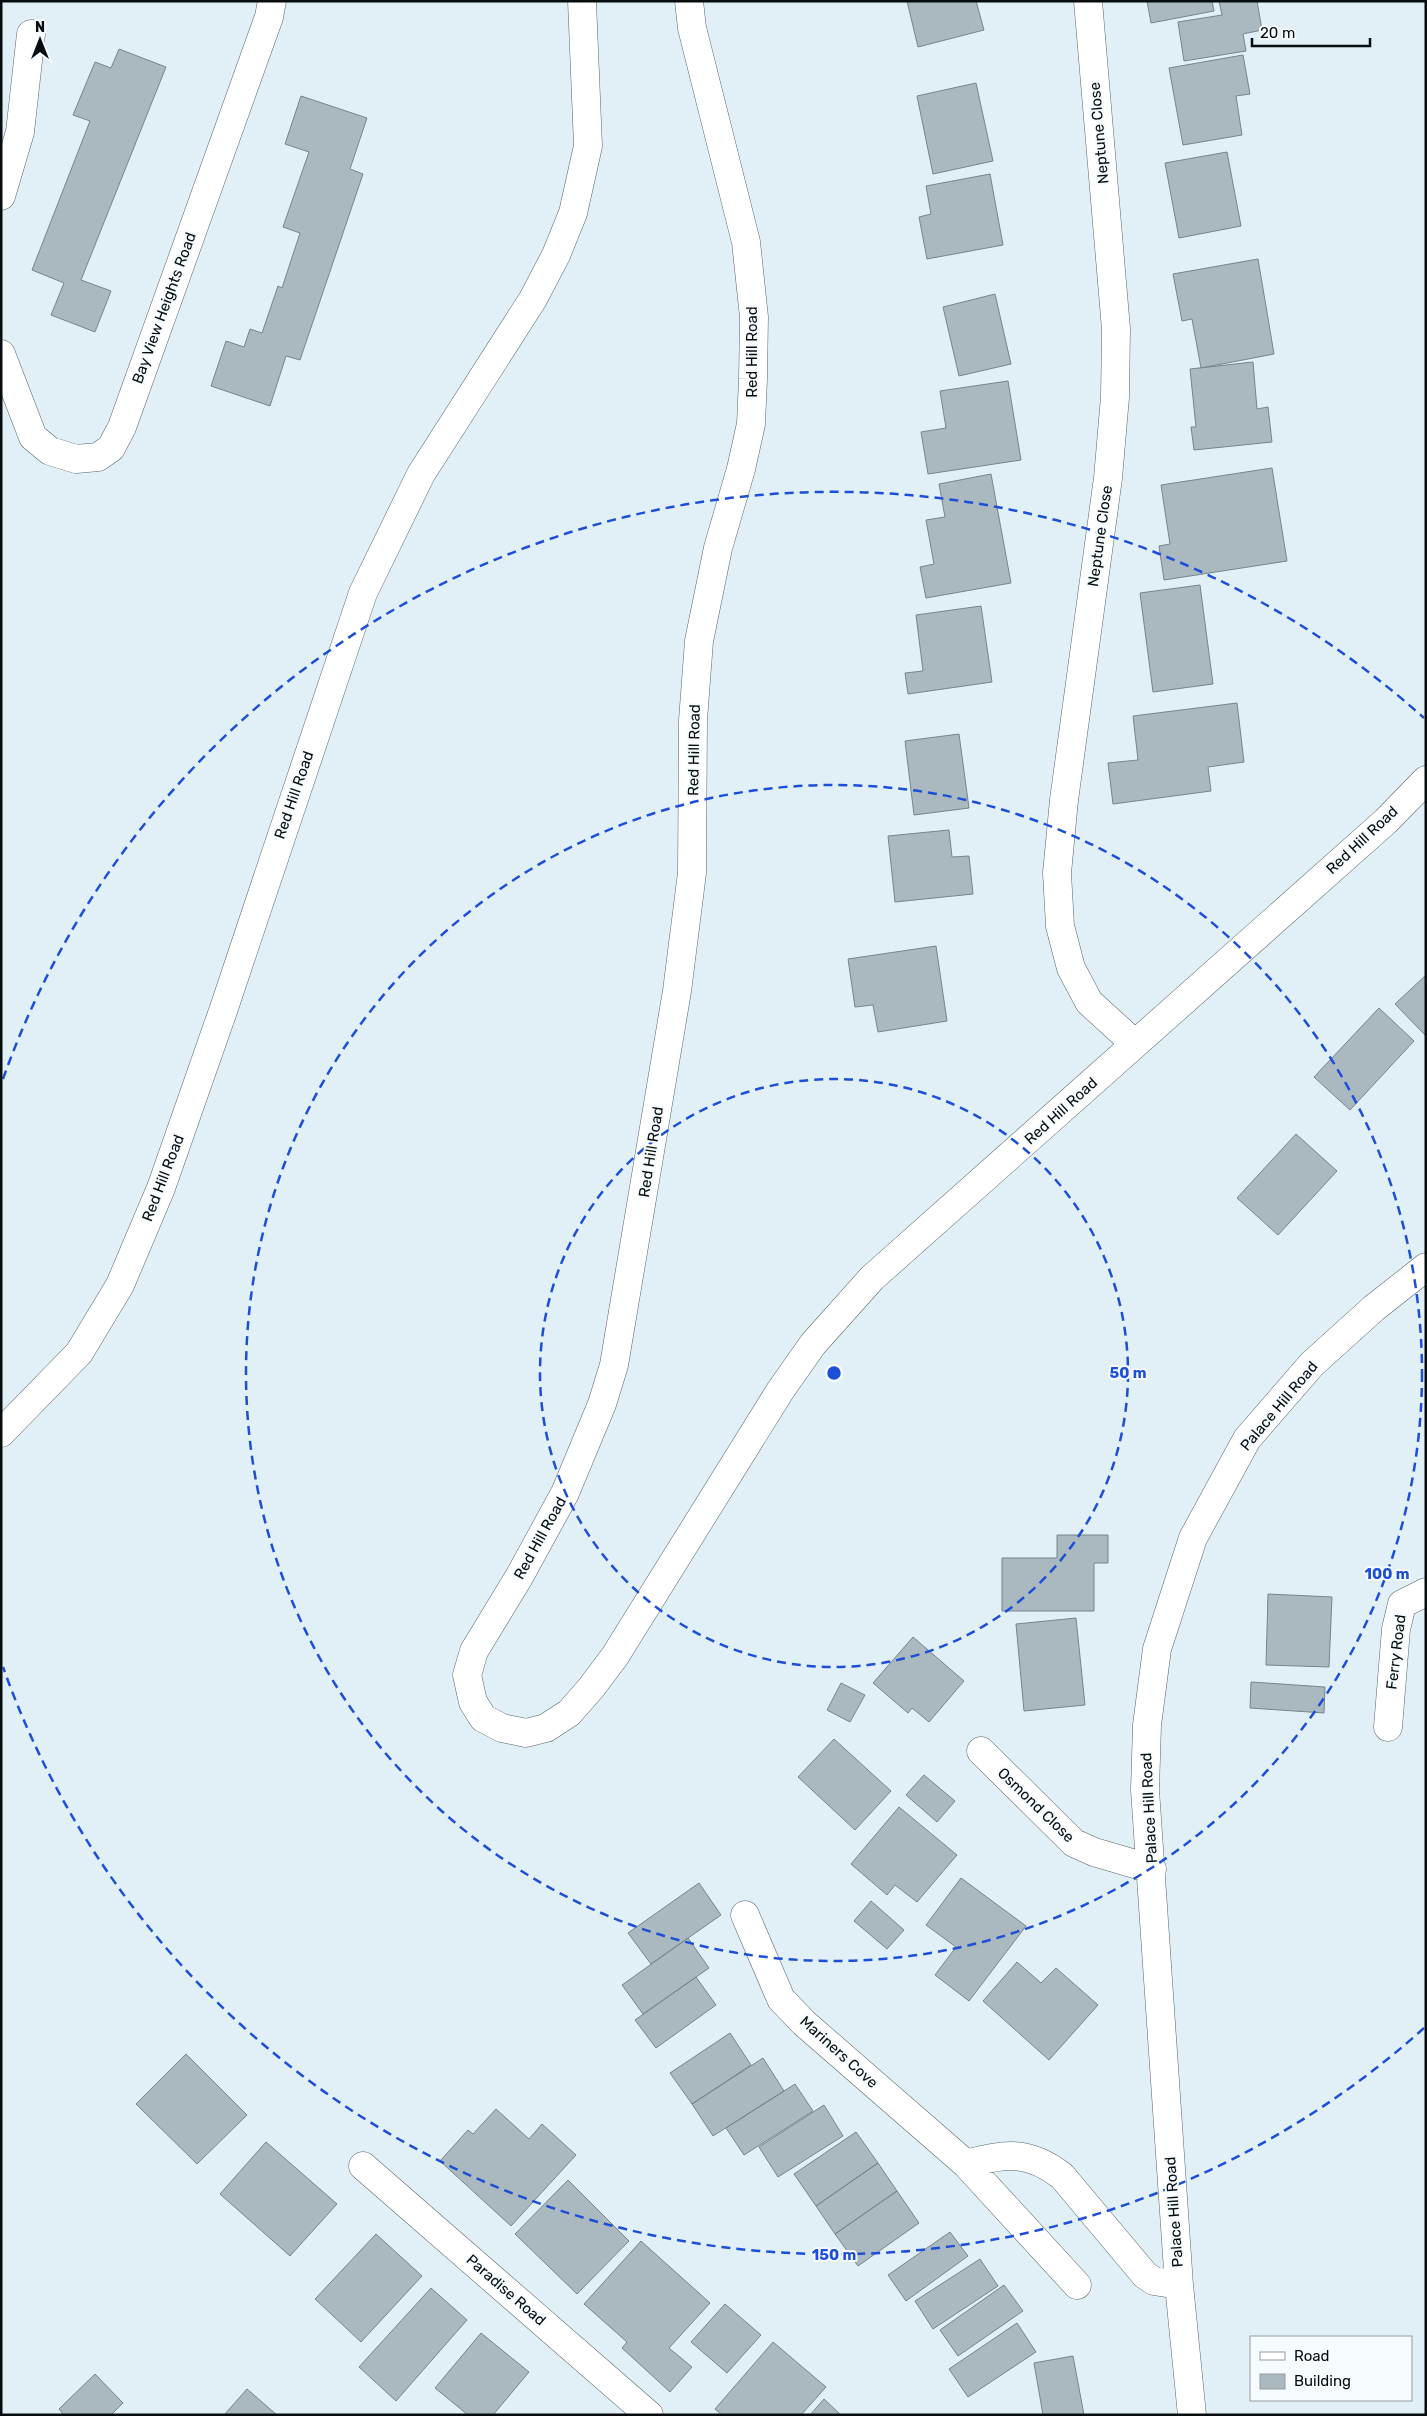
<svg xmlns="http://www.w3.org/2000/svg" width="1427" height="2416" viewBox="0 0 1427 2416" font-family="Rubik,sans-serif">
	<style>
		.building { fill: #aab8bf; stroke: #77848a }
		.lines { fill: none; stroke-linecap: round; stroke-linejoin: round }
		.minor-casing { stroke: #58646a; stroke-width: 29 }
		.minor { stroke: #fff; stroke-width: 28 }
		.ring { fill: none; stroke: #1d4ed8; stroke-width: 2.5; stroke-dasharray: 9 6 }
		.labels { text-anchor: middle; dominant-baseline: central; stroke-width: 4; stroke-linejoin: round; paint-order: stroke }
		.street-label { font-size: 15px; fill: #070c0e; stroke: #f5fbfe }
		.centre { fill: #1d4ed8; stroke: #f5fbfe; stroke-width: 2.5 }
		.ring-label { font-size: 15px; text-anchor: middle; font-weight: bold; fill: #1d4ed8; stroke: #f5fbfe; stroke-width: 4; stroke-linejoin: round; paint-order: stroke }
	</style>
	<rect width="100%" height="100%" fill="#e1f0f7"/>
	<path class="building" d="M907,1h69l8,29 -66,17z
		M1147,1h65l2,10 -63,12z
		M1219,1h38l5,29 -19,4 3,17 -62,10 -6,-39 44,-7z
		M119,49l47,18 -85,213 30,11 -16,41 -44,-17 13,-32 -32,-13 58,-149 -17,-6 22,-53 16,6z
		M1243,55l7,39 -14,2 6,39 -59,10 -14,-77z
		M976,83l17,78 -60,13 -16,-78z
		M301,96l66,22 -17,51 13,5 -63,186 -14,-4 -16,50 -59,-20 15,-45 18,6 6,-18 12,4 16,-47 4,2 18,-55 -17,-6 26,-75 -24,-8z
		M1227,152l14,74 -62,12 -14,-75z
		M990,174l13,71 -76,14 -8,-42 12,-3 -5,-28z
		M1258,259l16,95 -73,14 -9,-49 -10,2 -9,-47z
		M995,294l16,70 -52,12 -16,-69z
		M1253,362l4,47 11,-2 4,35 -78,8 -3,-23h5l-6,-58z
		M1008,381l13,79 -93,14 -7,-42 25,-4 -6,-37z
		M1272,468l15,93 -123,19 -5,-34 11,-2 -9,-59z
		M991,474l20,109 -85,15 -6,-31 14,-3 -8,-44 19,-3 -6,-33z
		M1200,585l13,99 -60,8 -13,-99z
		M981,606l11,76 -84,12 -3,-21 18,-2 -7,-56z
		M1237,703l7,59 -36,5 3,24 -98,13 -5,-41 30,-3 -5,-44z
		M959,734l10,74 -55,7 -9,-74z
		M949,830l3,27 17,-1 4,38 -78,8 -7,-66z
		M936,946l11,75 -69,11 -5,-27 -18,2 -7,-48z
		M1426,975v61l-31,-32z
		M1379,1008l35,33 -64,69 -36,-33z
		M1296,1134l41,37 -59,64 -41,-37z
		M1057,1535h51v28h-14v48h-92v-53h55z
		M1268,1594l64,3 -3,70 -63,-2z
		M1076,1618l9,87 -61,6 -8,-87z
		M913,1637l51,44 -35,41 -17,-14 -4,5 -35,-30z
		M1251,1682l74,5 -1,26 -74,-5z
		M841,1683l24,12 -15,27 -23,-12z
		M834,1739l57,52 -36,39 -57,-53z
		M924,1775l31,26 -18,21 -31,-27z
		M899,1807l58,48 -40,47 -22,-17 -8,10 -36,-31z
		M961,1878l65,48 -57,75 -34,-26 21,-28 -30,-22z
		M699,1883l22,32 -70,49 -23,-31z
		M871,1901l33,29 -17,19 -33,-28z
		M688,1938l21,30 -66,46 -21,-29z
		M1017,1962l24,21 15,-15 42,37 -49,55 -66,-59z
		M696,1977l20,28 -60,43 -21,-28z
		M730,2033l21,32 -59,39 -22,-31z
		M186,2054l61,61 -50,49 -61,-60z
		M763,2058l21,33 -71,45 -21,-32z
		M795,2084l18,27 -69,44 -18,-27z
		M824,2105l19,31 -65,41 -19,-30z
		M496,2109l33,30 13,-15 34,31 -65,71 -71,-65 28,-31 5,4z
		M856,2132l22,31 -62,43 -22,-32z
		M266,2142l71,62 -47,52 -70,-62z
		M878,2163l19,28 -62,43 -19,-28z
		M568,2180l61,61 -52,53 -62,-60z
		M897,2191l22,32 -61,43 -23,-32z
		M950,2232l18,24 -62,45 -18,-26z
		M376,2234l46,42 -61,66 -46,-43z
		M641,2241l69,62 -41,45 23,19 -22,25 -48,-44 5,-6 -43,-38z
		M980,2259l18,27 -65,43 -18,-28z
		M1004,2285l19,26 -65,45 -18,-26z
		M431,2288l36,32 -71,81 -37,-34z
		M725,2304l36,31 -34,38 -36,-31z
		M1017,2323l19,29 -68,45 -19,-28z
		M481,2333l48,39 -36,43h-25l-33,-27z
		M773,2342l53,45 -25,28h-79l-7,-6z
		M1073,2356l11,59h-41l-9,-52z
		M95,2374l28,29 -12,12h-47l-5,-6z
		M247,2389l30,26h-53z
		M824,2399l17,16h-31z"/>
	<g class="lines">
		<defs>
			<path id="minor" d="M689,1l3,27 54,214 8,75 -1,62 -2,45 -10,45 -23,79 -19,93 -6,79 -1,153 -15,118 -63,374 -12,39 -37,89 -46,84 -45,74 -7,24 6,27 10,16 19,10 24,5 20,-5 23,-15 22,-25 24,-32 165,-265 33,-47 59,-66 514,-457 40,-41
				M1088,1l28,328 -1,68 -7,81 -44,322 -7,73 3,53 11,42 18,34 46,42
				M1,196l19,-64 11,-98
				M1,354l32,83 17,14 26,8 22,-2 13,-9 11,-21 147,-410 3,-16
				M1,1433l78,-80 41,-68 41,-97 63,-180 139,-415 58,-119 112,-175 23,-44 17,-42 15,-67 -6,-145
				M1388,1727l8,-98 6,-25 24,-12
				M981,1751l93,92 20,9 58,17
				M745,1915l36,84 23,24 162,141c38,-11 63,-14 96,12l83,99 9,6 25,4
				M966,2164l111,121
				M363,2166l286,249
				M1192,2415l-13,-130 -34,-495 2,-65 10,-76 36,-111 54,-99 65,-75 62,-56 52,-41"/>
		</defs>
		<use href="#minor" class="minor-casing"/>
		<use href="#minor" class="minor"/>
	</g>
	<g class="ring">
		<circle cx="834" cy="1373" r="294"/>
		<circle cx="834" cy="1373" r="588"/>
		<path d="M1424 2028A882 882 0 0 1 3 1667M3 1079A882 882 0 0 1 1424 718"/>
	</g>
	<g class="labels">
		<g class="street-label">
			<text transform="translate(1099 133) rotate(-95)">Neptune Close</text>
			<text transform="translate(164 308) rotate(-70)">Bay View Heights Road</text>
			<text transform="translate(752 352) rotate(-90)">Red Hill Road</text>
			<text transform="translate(1100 536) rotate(-82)">Neptune Close</text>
			<text transform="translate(694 750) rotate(-89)">Red Hill Road</text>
			<text transform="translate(294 795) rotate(-71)">Red Hill Road</text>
			<text transform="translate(1362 840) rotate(-43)">Red Hill Road</text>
			<text transform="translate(1061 1111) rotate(-42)">Red Hill Road</text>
			<text transform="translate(651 1152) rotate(-81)">Red Hill Road</text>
			<text transform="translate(163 1178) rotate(-69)">Red Hill Road</text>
			<text transform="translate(1279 1406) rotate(-50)">Palace Hill Road</text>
			<text transform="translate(540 1538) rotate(-61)">Red Hill Road</text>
			<text transform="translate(1396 1652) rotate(-83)">Ferry Road</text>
			<text transform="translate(1036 1805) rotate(44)">Osmond Close</text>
			<text transform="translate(1149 1808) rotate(-93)">Palace Hill Road</text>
			<text transform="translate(839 2052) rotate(42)">Mariners Cove</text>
			<text transform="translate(1174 2212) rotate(-94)">Palace Hill Road</text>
			<text transform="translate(506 2290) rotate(41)">Paradise Road</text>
		</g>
	</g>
	<circle cx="834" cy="1373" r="8" class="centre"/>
	<g class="ring-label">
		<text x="1128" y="1378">50 m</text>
		<text x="1387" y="1579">100 m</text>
		<text x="834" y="2260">150 m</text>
	</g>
	<rect width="1427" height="2416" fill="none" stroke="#070c0e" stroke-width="5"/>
	<rect x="1250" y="2336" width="162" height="65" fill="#f5fbfe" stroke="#969b9e"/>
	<rect x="1260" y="2352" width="25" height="8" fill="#ffffff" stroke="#969b9e"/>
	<text x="1294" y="2361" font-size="15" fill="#070c0e">Road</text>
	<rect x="1260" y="2374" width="25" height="15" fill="#aab8bf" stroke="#969b9e"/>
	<text x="1294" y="2386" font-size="15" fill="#070c0e">Building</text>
	<g transform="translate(40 40)" stroke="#f5fbfe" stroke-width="4" paint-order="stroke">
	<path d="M0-4L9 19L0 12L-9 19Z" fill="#070c0e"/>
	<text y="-8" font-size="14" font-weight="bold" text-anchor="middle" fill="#070c0e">N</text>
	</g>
	<path d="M1252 38v8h118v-8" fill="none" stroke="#070c0e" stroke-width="2.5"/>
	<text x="1260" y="38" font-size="15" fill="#070c0e" stroke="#f5fbfe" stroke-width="4" paint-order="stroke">20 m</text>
</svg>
